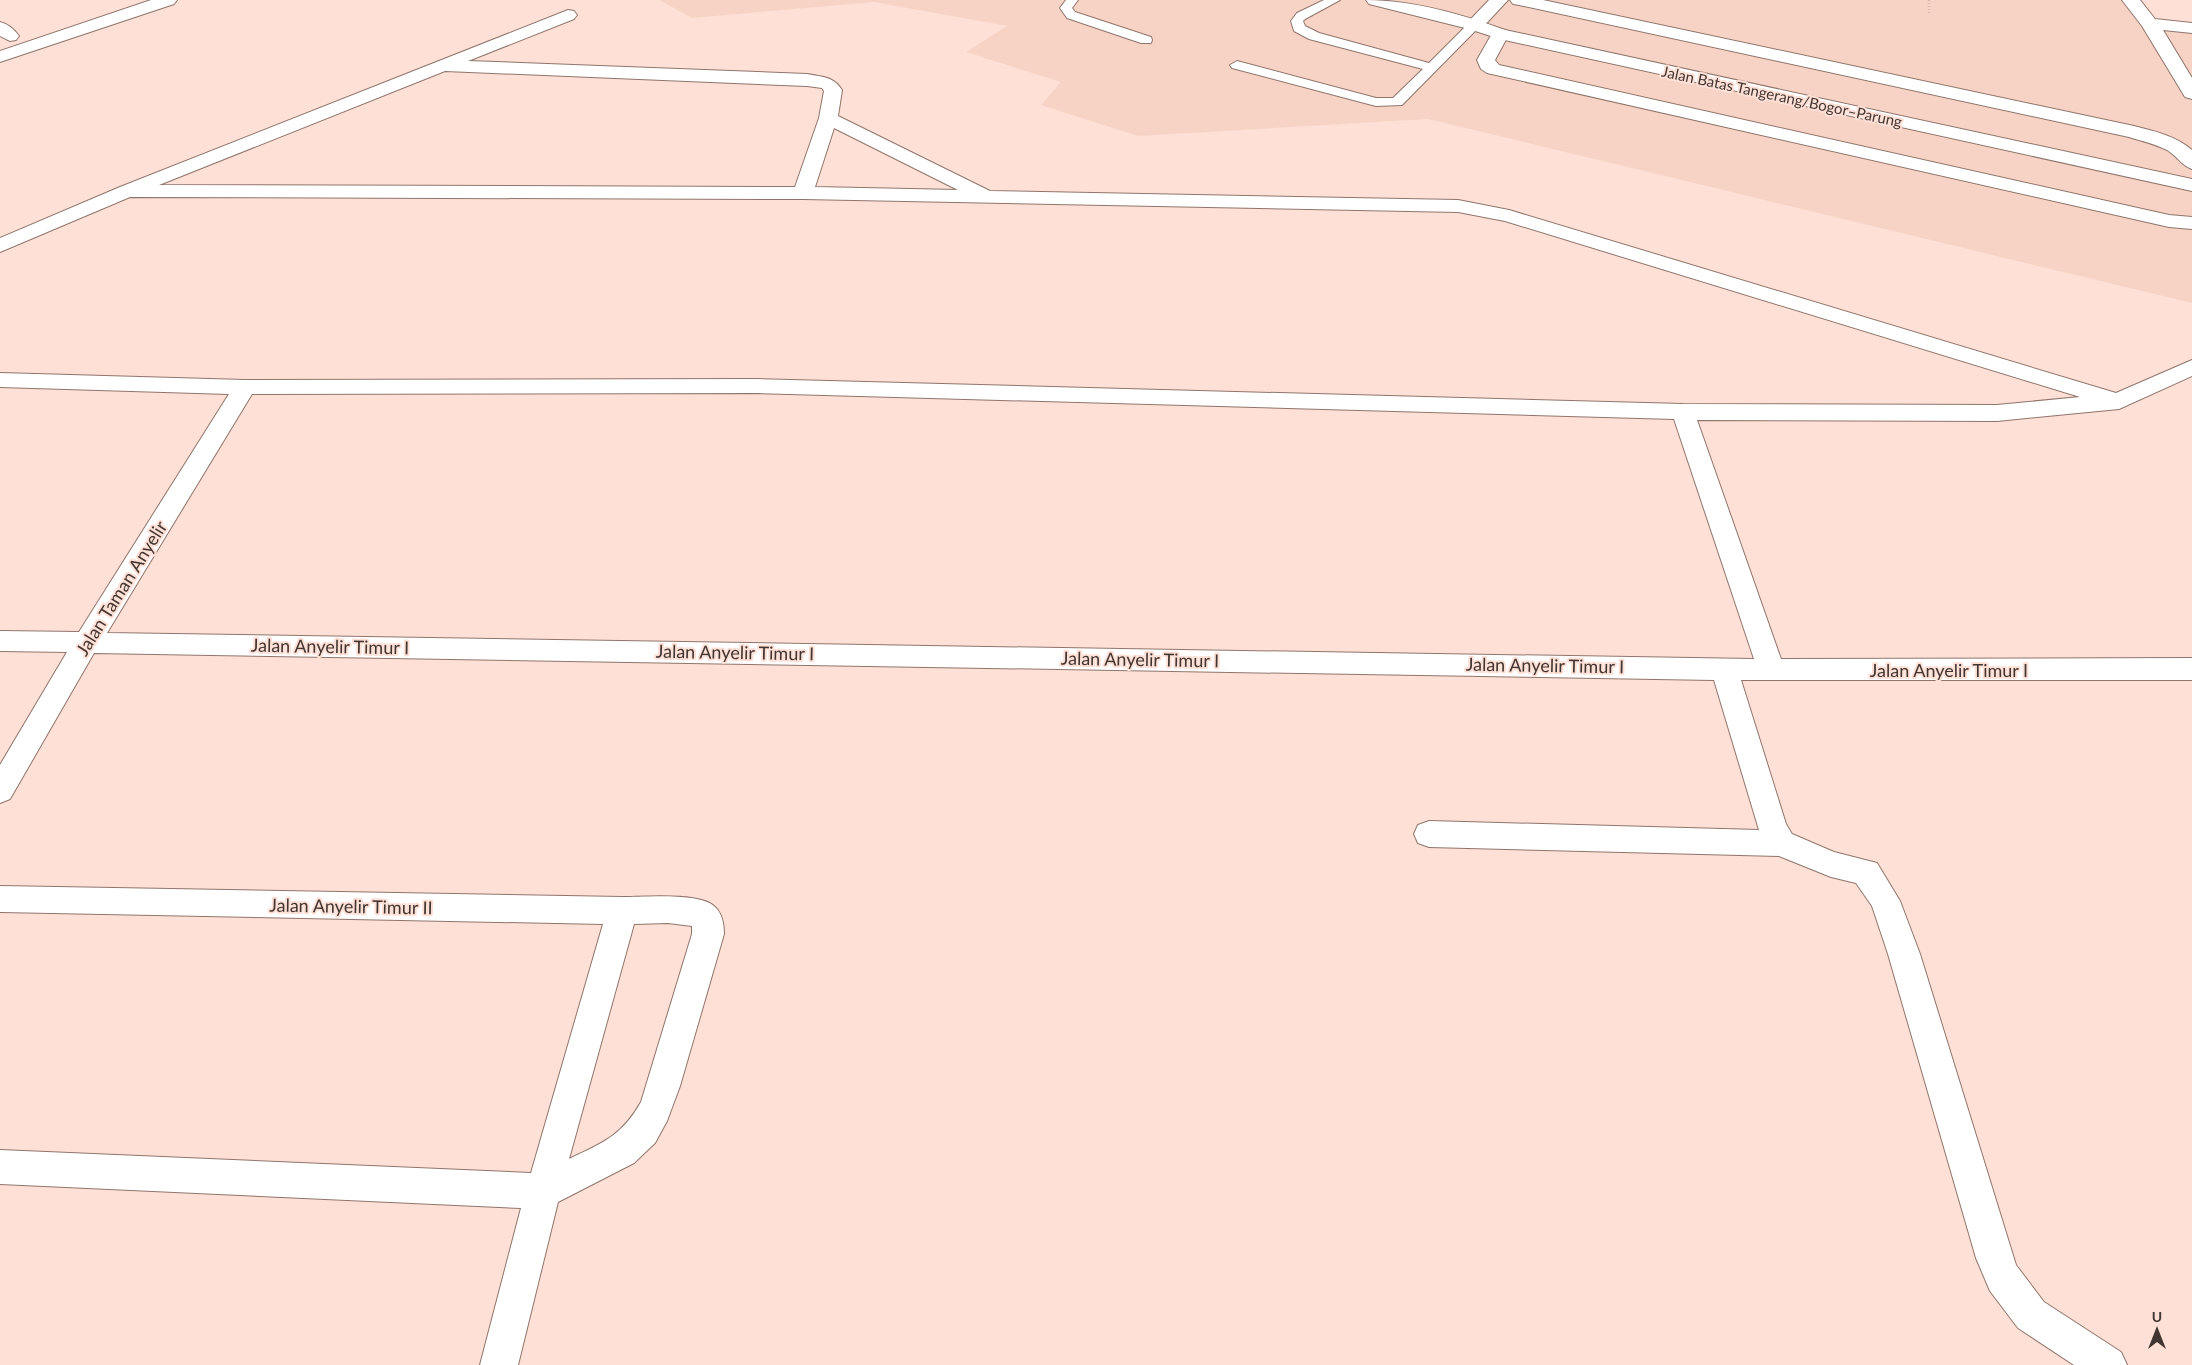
<svg xmlns="http://www.w3.org/2000/svg" width="2192" height="1365" viewBox="0 0 2192 1365" font-family="Lato,sans-serif">
	<style>
		.built { fill: #f7d3c6 }
		.lines { fill: none; stroke-linecap: round; stroke-linejoin: round }
		.lane-casing { stroke: #8f756b; stroke-width: 2 }
		.street-casing { stroke: #8f756b; stroke-width: 2 }
		.primary-casing { stroke: #8f756b; stroke-width: 2 }
		.path { stroke: #b9a29a; stroke-width: 2.5; stroke-dasharray: 0.5 2.5; stroke-linecap: butt }
		.lane { fill: #fff; fill-rule: evenodd }
		.street { fill: #fff; fill-rule: evenodd }
		.primary { fill: #fff; fill-rule: evenodd }
		.labels { text-anchor: middle; dominant-baseline: central; stroke-width: 4; stroke-linejoin: round; paint-order: stroke }
		.far-street-label { font-size: 15px; fill: #403531; stroke: #fee0d6 }
		.street-label { font-size: 18px; fill: #403531; stroke: #fee0d6 }
	</style>
	<rect width="100%" height="100%" fill="#fee0d6"/>
	<path class="built" d="M659,0h1466l13,19 54,7v277l-764,-184 -290,17 -97,-31 20,-23 -95,-30 41,-26 -133,-24 -182,16z"/>
	<g class="lines">
		<defs>
			<path id="lane" d="M1066,0h12l-6,8 3,4 76,25 1,3 -1,3h-10l-74,-25 -7,-10z
				M1324,0h16l-35,19 -2,2 2,5 14,7 110,30 41,-41 5,-1 6,4 -79,80 -26,1 -144,-38 -2,-3 7,-4 139,37h17l30,-29 -114,-30 -15,-8 -3,-10 6,-8z"/>
			<path id="street" d="M151,0h26l-3,4 -174,58v-11z
				M1489,0h19l-27,29 -6,1 -6,-1 -3,-4 3,-4z
				M1510,0h33l591,126c20,5 42,10 58,24v19c-10,-3 -15,-13 -25,-19 -12,-6 -25,-9 -38,-13l-610,-132 -6,-1z
				M2122,0h18l15,19 37,4v10l-29,-3 29,48v21l-7,-2 -43,-71z
				M568,10l6,1 3,4 -3,4 -106,42 339,13c15,3 26,2 35,16l-4,26 152,75 468,9 51,10 607,183 76,-33v16l-73,33 -122,12 -300,-1 84,239 411,-1v22h-451l45,144 6,10 42,18 43,11 23,38 20,53 96,311 28,37 77,50 6,13h-53l-56,-37 -28,-37 -14,-33 -88,-304 -16,-48 -16,-23 -25,-6 -52,-21 -350,-9 -11,-4 -4,-9 4,-9 11,-4 330,9 -45,-150 -1620,-27 -84,146 -10,4v-38l67,-113 -67,-1v-20l79,1 150,-238 -229,-7v-14l245,7 512,-1 926,25 314,1 83,-8 -575,-176 -47,-9 -655,-13 -673,-2 -130,55v-14l120,-51zM445,71l362,15 15,2 2,3 -5,27 -24,69 -636,-2zM834,128l124,62 -143,-3zM757,393l917,26 80,240 -1647,-26 145,-239z
				M0,22c8,2 14,7 19,14l-3,4 -6,1 -10,-5z
				M1500,29l6,1 3,4 -14,26 4,5 670,150 23,2v12l-23,-2 -682,-154 -6,-4 -4,-9 17,-30z
				M0,886l622,11c20,0 77,-5 92,9 8,7 10,17 10,28l-44,152 -13,35 -12,22 -21,20 -76,39 -40,163h-38l41,-157 -521,-24v-34l531,23 72,-249 -603,-12zM668,923l24,3v8l-51,168c-19,34 -39,41 -72,57l65,-235z"/>
			<path id="primary" d="M1366,0c47,0 95,14 139,30l687,149v12l-692,-152 -31,-10 -100,-25z"/>
		</defs>
		<use href="#lane" class="lane-casing"/>
		<use href="#street" class="street-casing"/>
		<use href="#primary" class="primary-casing"/>
		<path class="path" d="M1929,0v14"/>
		<use href="#lane" class="lane"/>
		<use href="#street" class="street"/>
		<use href="#primary" class="primary"/>
	</g>
	<g class="labels">
		<g class="far-street-label">
			<text transform="translate(1782 96) rotate(12)">Jalan Batas Tangerang/Bogor–Parung</text>
		</g>
		<g class="street-label">
			<text transform="translate(121 588) rotate(-58)">Jalan Taman Anyelir</text>
			<text transform="translate(330 646) rotate(1)">Jalan Anyelir Timur I</text>
			<text transform="translate(735 652) rotate(1)">Jalan Anyelir Timur I</text>
			<text transform="translate(1140 659) rotate(1)">Jalan Anyelir Timur I</text>
			<text transform="translate(1545 665) rotate(1)">Jalan Anyelir Timur I</text>
			<text x="1949" y="670">Jalan Anyelir Timur I</text>
			<text transform="translate(351 906) rotate(1)">Jalan Anyelir Timur II</text>
		</g>
	</g>
	<g transform="translate(2157 1330)" stroke="#fee0d6" stroke-width="4" paint-order="stroke">
	<path d="M0-4L9 19L0 12L-9 19Z" fill="#403531"/>
	<text y="-8" font-size="14" font-weight="bold" text-anchor="middle" fill="#403531">U</text>
	</g>
</svg>
